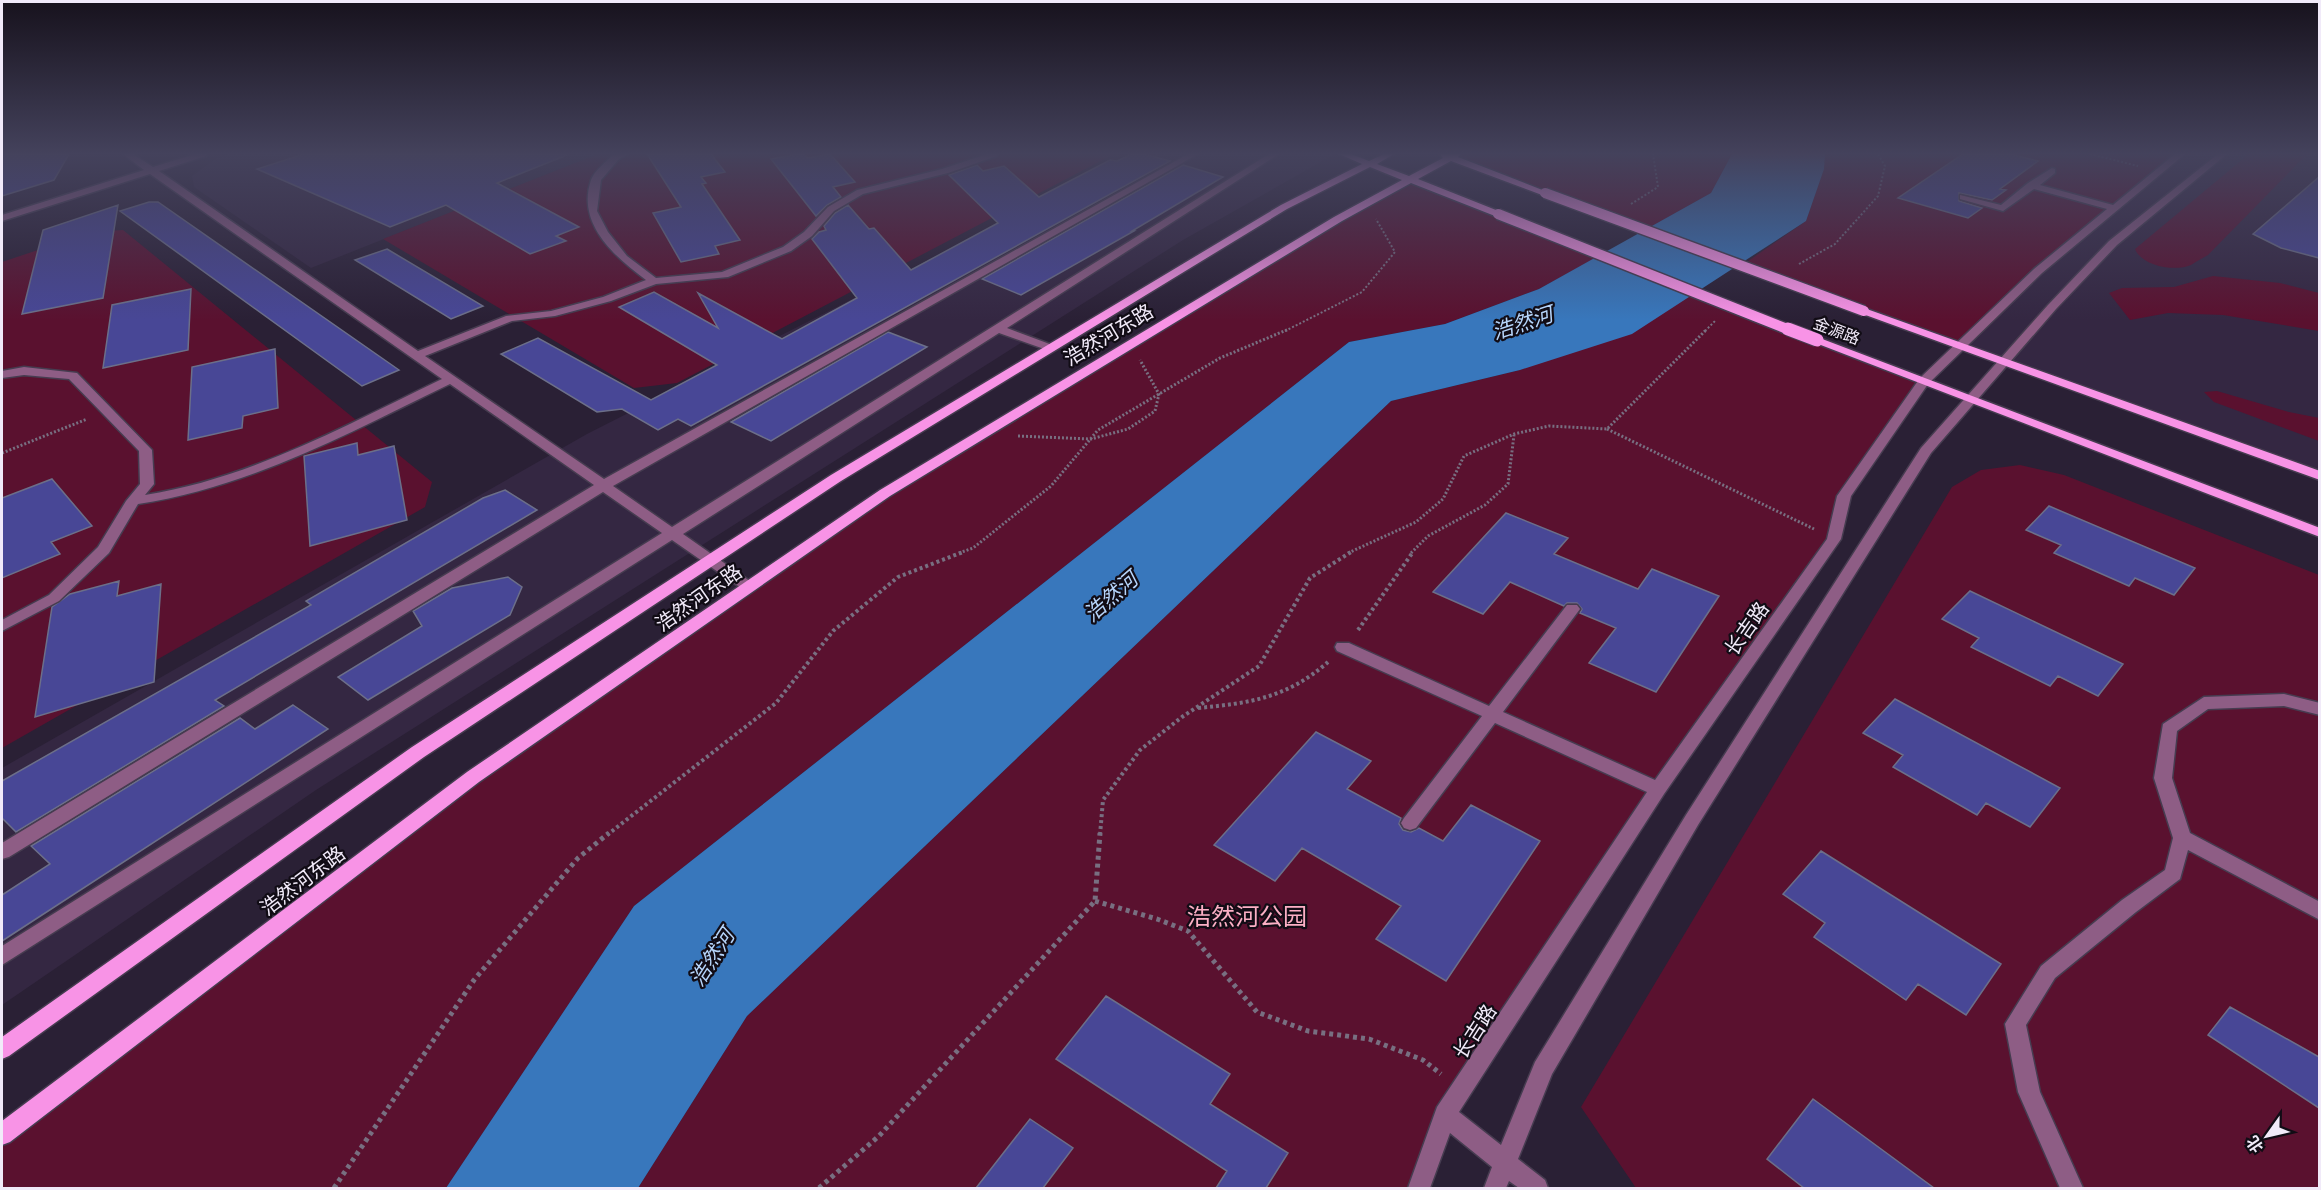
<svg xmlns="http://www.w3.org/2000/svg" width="2321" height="1190" viewBox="0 0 2321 1190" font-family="Lato,'Noto Sans SC',sans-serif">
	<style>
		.built { fill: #342742 }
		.green { fill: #5a112f }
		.water { fill: #3877bc }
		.building { fill: #484796; stroke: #6c6f89; stroke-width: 1.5 }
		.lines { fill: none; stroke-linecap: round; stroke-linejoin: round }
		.minor-casing { stroke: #463c50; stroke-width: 3 }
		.major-casing { stroke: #463c50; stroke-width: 3 }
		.path-far3 { stroke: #786f81; stroke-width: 2; stroke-dasharray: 2 2; stroke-linecap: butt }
		.path-far2 { stroke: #786f81; stroke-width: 3; stroke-dasharray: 2 2; stroke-linecap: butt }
		.path-far1 { stroke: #786f81; stroke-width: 4; stroke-dasharray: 3 3; stroke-linecap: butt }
		.path { stroke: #786f81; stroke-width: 5; stroke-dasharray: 4 4; stroke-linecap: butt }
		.minor { fill: #8e5d85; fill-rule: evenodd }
		.major { fill: #f893e6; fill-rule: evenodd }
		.major-bridge-far1-casing { stroke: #463c50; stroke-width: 13; stroke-linecap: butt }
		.major-bridge-casing { stroke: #463c50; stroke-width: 15; stroke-linecap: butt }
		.major-bridge-far1 { stroke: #f893e6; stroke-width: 10 }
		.major-bridge { stroke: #f893e6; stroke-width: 13 }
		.labels { text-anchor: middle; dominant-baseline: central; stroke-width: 4.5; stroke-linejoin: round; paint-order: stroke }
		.far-street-label { font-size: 16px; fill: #f1eaf9; stroke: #110c15 }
		.street-label { font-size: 20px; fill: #f1eaf9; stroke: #110c15 }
		.water-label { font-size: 21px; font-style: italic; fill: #b6d5fb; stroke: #110c15 }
		.near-park-label { font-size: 24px; fill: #fcafc5; stroke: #110c15 }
	</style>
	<rect width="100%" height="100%" fill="#2a2035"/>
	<path class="built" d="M229,154h369l-287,114 -117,-81 -2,-11 23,-17z
		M1137,154h198l-152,86 -867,550 -314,215v-237l585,-334z
		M2180,154h139v322l-359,-130 78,-75z"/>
	<path class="green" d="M598,154h516l-437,229 -43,5 -251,-149z
		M1457,154h275l-21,39 -66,37 -196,-73z
		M1825,154h355l-142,117 -78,75 -219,-80 65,-45 18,-52z
		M2249,154h58l-99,101c-6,3 -12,7 -17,10 -17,7 -49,1 -56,-16z
		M1410,179l191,76 -62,34 -94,35 -96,18 -715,564 -188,282h-444v-54l471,-357 412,-284z
		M123,230l309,252 -7,25 -423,241v-486l90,-30z
		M2213,276l67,7 39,10v38l-96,-16 -55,-2 -38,7 -21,-27 13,-5 52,-1z
		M1695,293l229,88 -80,115 -10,43 -389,576 -26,73h-781l109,-172 644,-615 129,-31z
		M2217,391l72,21 30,6v23l-105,-39 -10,-10z
		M2020,465l44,10 255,100v613h-683l-55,-81 371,-620 29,-17z"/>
	<path class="water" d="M1732,154h93l-1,15 -18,52 -174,113 -112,36 -129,31 -644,615 -109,172h-192l188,-282 715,-564 96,-18 94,-35 172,-96z"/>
	<path class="building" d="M2,154h67l-15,26 -52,16z
		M304,154h263v1l-70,28 82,44 -23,9 10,5 -36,13 -84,-49 -56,22 -133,-58z
		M647,154h64l14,18 -24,5 5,6 -4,1 38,56 -25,6 4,8 -38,8 -28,-49 28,-6z
		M799,154h5l4,4 22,-4 25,28 -22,5 8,10 -14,8 -11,11 -45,-57z
		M1132,154h12l26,7 -479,265 -13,-7 -20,11 -36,-21 -25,3 -96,-58 37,-16 113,62 66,-35 -98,-58 35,-15 64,36 -20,-35 84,46 75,-41 -45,-59 7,-7 7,-2 -2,-4 11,-13 13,-8 21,24 5,-1 37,42 87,-47 -49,-48 28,-10 6,6 21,-5 35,31 71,-37 7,1z
		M1963,154h48l27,7 -38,28 6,1 -14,10 -33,-7v8l23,7 -14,10 -70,-20z
		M1183,165l40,12 -91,54h2l-113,64 -39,-16z
		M2319,177v81l-38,-10 -28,-14z
		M149,202h9l241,168 -37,16 -242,-175z
		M118,205l-15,93 -81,16 21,-84z
		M387,249l96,57 -32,13 -96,-59z
		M191,289l-3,61 -85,18 9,-63z
		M888,332l39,15 -156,94 -40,-19z
		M275,349l3,59 -35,8 -1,12 -54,12 4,-73z
		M357,443l1,12 36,-9 13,74 -97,26 -6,-90z
		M52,479l40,47 -41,16 9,12 -58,24v-80z
		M505,490l32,20 -322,190 9,6 -208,126 -14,-14v-37l309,-176 -5,-4 177,-103z
		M2049,506l146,62 -21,27 -39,-17 -6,8 -75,-33 7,-8 -35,-15z
		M1506,513l62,25 -14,16 84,35 14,-20 67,27 -63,96 -67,-29 27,-35 -36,-15 2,-4 -5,-6h-10l-3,3 -54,-24 -27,32 -50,-22z
		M508,577l14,10 -12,28 -142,85 -30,-23 84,-51 -9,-15 39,-23z
		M119,581l-2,15 44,-12 -7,98 -119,35 17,-110 18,-13z
		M1970,591l153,73 -25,32 -40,-20 -8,10 -79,-39 8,-9 -37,-19z
		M1895,699l165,89 -30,39 -44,-24 -9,12 -84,-48 10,-12 -40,-22z
		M293,705l35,24 -326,212v-46l48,-31 -19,-18 209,-128 15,11z
		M1316,732l55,29 -24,28 54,29 -2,6 4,6 8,2 8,-4 24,13 28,-36 69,36 -94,140 -70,-42 25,-33 -99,-58 -27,33 -61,-36z
		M1821,851l180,113 -35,51 -48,-31 -12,16 -92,-63 11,-14 -42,-29z
		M1106,996l124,78 -20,30 78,49 -22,35h-50l11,-17 -171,-112z
		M2230,1007l89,50v51l-111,-73z
		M1813,1099l121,89h-130l-37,-29z
		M1030,1119l43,29 -30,40h-67z"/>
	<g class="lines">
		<defs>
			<path id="minor" d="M123,154h10l20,13 42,-13h12l-1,2 -47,15 259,180 88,-35 45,-5 52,-14 43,-17c-31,-23 -70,-56 -55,-100 3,-9 15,-18 22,-25l16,-1 -10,5 -18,21 -4,31 11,21 19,24 29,22 66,-6 61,-25 21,-15 24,-25 29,-17 85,-21 45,-15h11l-1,2 -49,17 -85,21 -29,17 -22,25 -21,15 -63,26 -72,7 -45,17 -56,15 -43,5 -87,35 179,123 584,-325h10l-585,332 59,41 597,-373h10l-272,174 48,18v4h-8l-48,-17 -316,201 71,50 2,3 -2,3h-10l-72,-50 -670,425v-19l660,-413 -59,-41 -594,365 -7,2v-16l592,-358 -144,-101c-103,50 -198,102 -312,120l-29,49 -50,48 -57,30v-11l47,-25 49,-48 28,-46 14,-17 -1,-33 -70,-72 -45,-4 -22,3v-7l22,-4 53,6 75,77 2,34 -9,11c107,-17 201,-70 297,-116l-292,-205 -148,47v-6l142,-45z
				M2175,154h10l-143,119 -114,111 -77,112 -10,43 -177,255 -205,318 42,33 34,-83 151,-247 235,-367 127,-143 61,-64 109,-87h9l-110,91 -61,64 -125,144 -233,372 -146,249 -34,85 27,21 3,8h-29l-10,-7 -3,7h-22l8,-21 -42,-34 -20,55h-22l29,-81 210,-315 -152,-69 -79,105 -6,2 -6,-2 -3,-5 3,-5 78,-102 -145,-65 -2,-4 2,-4h12l140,63 78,-101h10l3,4 -3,4 -74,99 152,68 172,-241 10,-43 83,-118 114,-109 73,-60 -73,-20 -31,22 -43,-12v-4l41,10 27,-22 24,-15 3,1v4l-15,12 73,20z
				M2284,694l36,9v12l-36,-9 -76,3 -31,22 -5,47 18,55 130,69v18l-132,-70 -8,29 -44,33 -81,66 -29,47 14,67 43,96h-23l-42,-96 -13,-68 36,-58 81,-66 43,-30 8,-32 -19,-60 9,-54 41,-27z"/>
			<path id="major" d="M1339,154h12l18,7 15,-7h10l-17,10 32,12 34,-18 -3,-4h21l-3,3 92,36 -8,2 -91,-34 -33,18 83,33v4h-6l-84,-33 -69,38 -452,275 -411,286 -469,360 -8,3v-24l465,-349 413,-282 454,-273 68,-37 -32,-13 -83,42 -446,272 -417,276 -415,299 -7,3v-22l410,-290 419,-272 450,-270 81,-41z
				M1864,308l456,163v9l-460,-167v-4z
				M1817,337l503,191v9l-507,-195 -2,-2z"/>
		</defs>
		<use href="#minor" class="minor-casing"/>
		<use href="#major" class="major-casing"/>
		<path class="path-far3" d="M2090,154l48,12
			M1631,204l27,-17 -5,-33
			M1799,264l36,-20 43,-48 7,-30 -7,-12
			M1285,331l77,-39 33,-40 -19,-33
			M1705,331l11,-11"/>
		<path class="path-far2" d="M1607,429l207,100
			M1018,436l73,3 37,-10 27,-18 4,-17 -19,-34
			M2,453l85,-34
			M959,553l14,-5 78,-62 47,-56 122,-72 69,-29
			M1348,553l68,-31 27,-23 21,-43 50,-22 35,-8 58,3 100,-100
			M1411,553l17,-17 57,-31 23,-21 6,-49"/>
		<path class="path-far1" d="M1358,630l55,-78
			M1198,708c52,-5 89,-10 130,-46
			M607,835l169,-132 57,-72 65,-54 65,-25
			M1100,835l3,-35 37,-50 42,-33 77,-51 51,-88 41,-26"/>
		<path class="path" d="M1095,901l62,18 31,12 69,81 51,19 61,8 54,21 18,14
			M334,1188l140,-208 104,-122 31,-25
			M819,1188l60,-52 216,-235 5,-68"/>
		<use href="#minor" class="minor"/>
		<use href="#major" class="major"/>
		<defs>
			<path id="major-bridge-far1" d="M1545,193l319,118
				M1498,214l294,117"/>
			<path id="major-bridge" d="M1788,329l29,11"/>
		</defs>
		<use href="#major-bridge-far1" class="major-bridge-far1-casing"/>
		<use href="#major-bridge" class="major-bridge-casing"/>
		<use href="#major-bridge-far1" class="major-bridge-far1"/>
		<use href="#major-bridge" class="major-bridge"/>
	</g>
	<linearGradient id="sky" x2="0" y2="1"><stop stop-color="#17121d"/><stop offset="0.48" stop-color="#44425c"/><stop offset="1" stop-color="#44425c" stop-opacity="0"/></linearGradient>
	<rect width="2321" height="320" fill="url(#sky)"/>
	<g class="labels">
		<g class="far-street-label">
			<text transform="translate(1837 330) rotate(21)">金源路</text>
		</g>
		<g class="street-label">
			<text transform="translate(1108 334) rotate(-31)">浩然河东路</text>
			<text transform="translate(698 597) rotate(-35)">浩然河东路</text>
			<text transform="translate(1746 628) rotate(-55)">长吉路</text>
			<text transform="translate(302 880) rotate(-37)">浩然河东路</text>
			<text transform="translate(1474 1031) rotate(-57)">长吉路</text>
		</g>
		<g class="water-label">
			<text transform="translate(1522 322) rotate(-18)">浩然河</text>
			<text transform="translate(1110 596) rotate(-41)">浩然河</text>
			<text transform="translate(711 957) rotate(-57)">浩然河</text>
		</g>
		<g class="near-park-label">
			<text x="1247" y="915">浩然河公园</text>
		</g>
	</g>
	<rect width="2321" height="1190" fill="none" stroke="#f1eaf9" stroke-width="6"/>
	<g transform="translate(2267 1136) rotate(236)" stroke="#110c15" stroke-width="4.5" paint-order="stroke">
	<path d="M0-4.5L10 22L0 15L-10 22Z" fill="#f1eaf9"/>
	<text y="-9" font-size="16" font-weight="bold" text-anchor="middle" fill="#f1eaf9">北</text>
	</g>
</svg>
